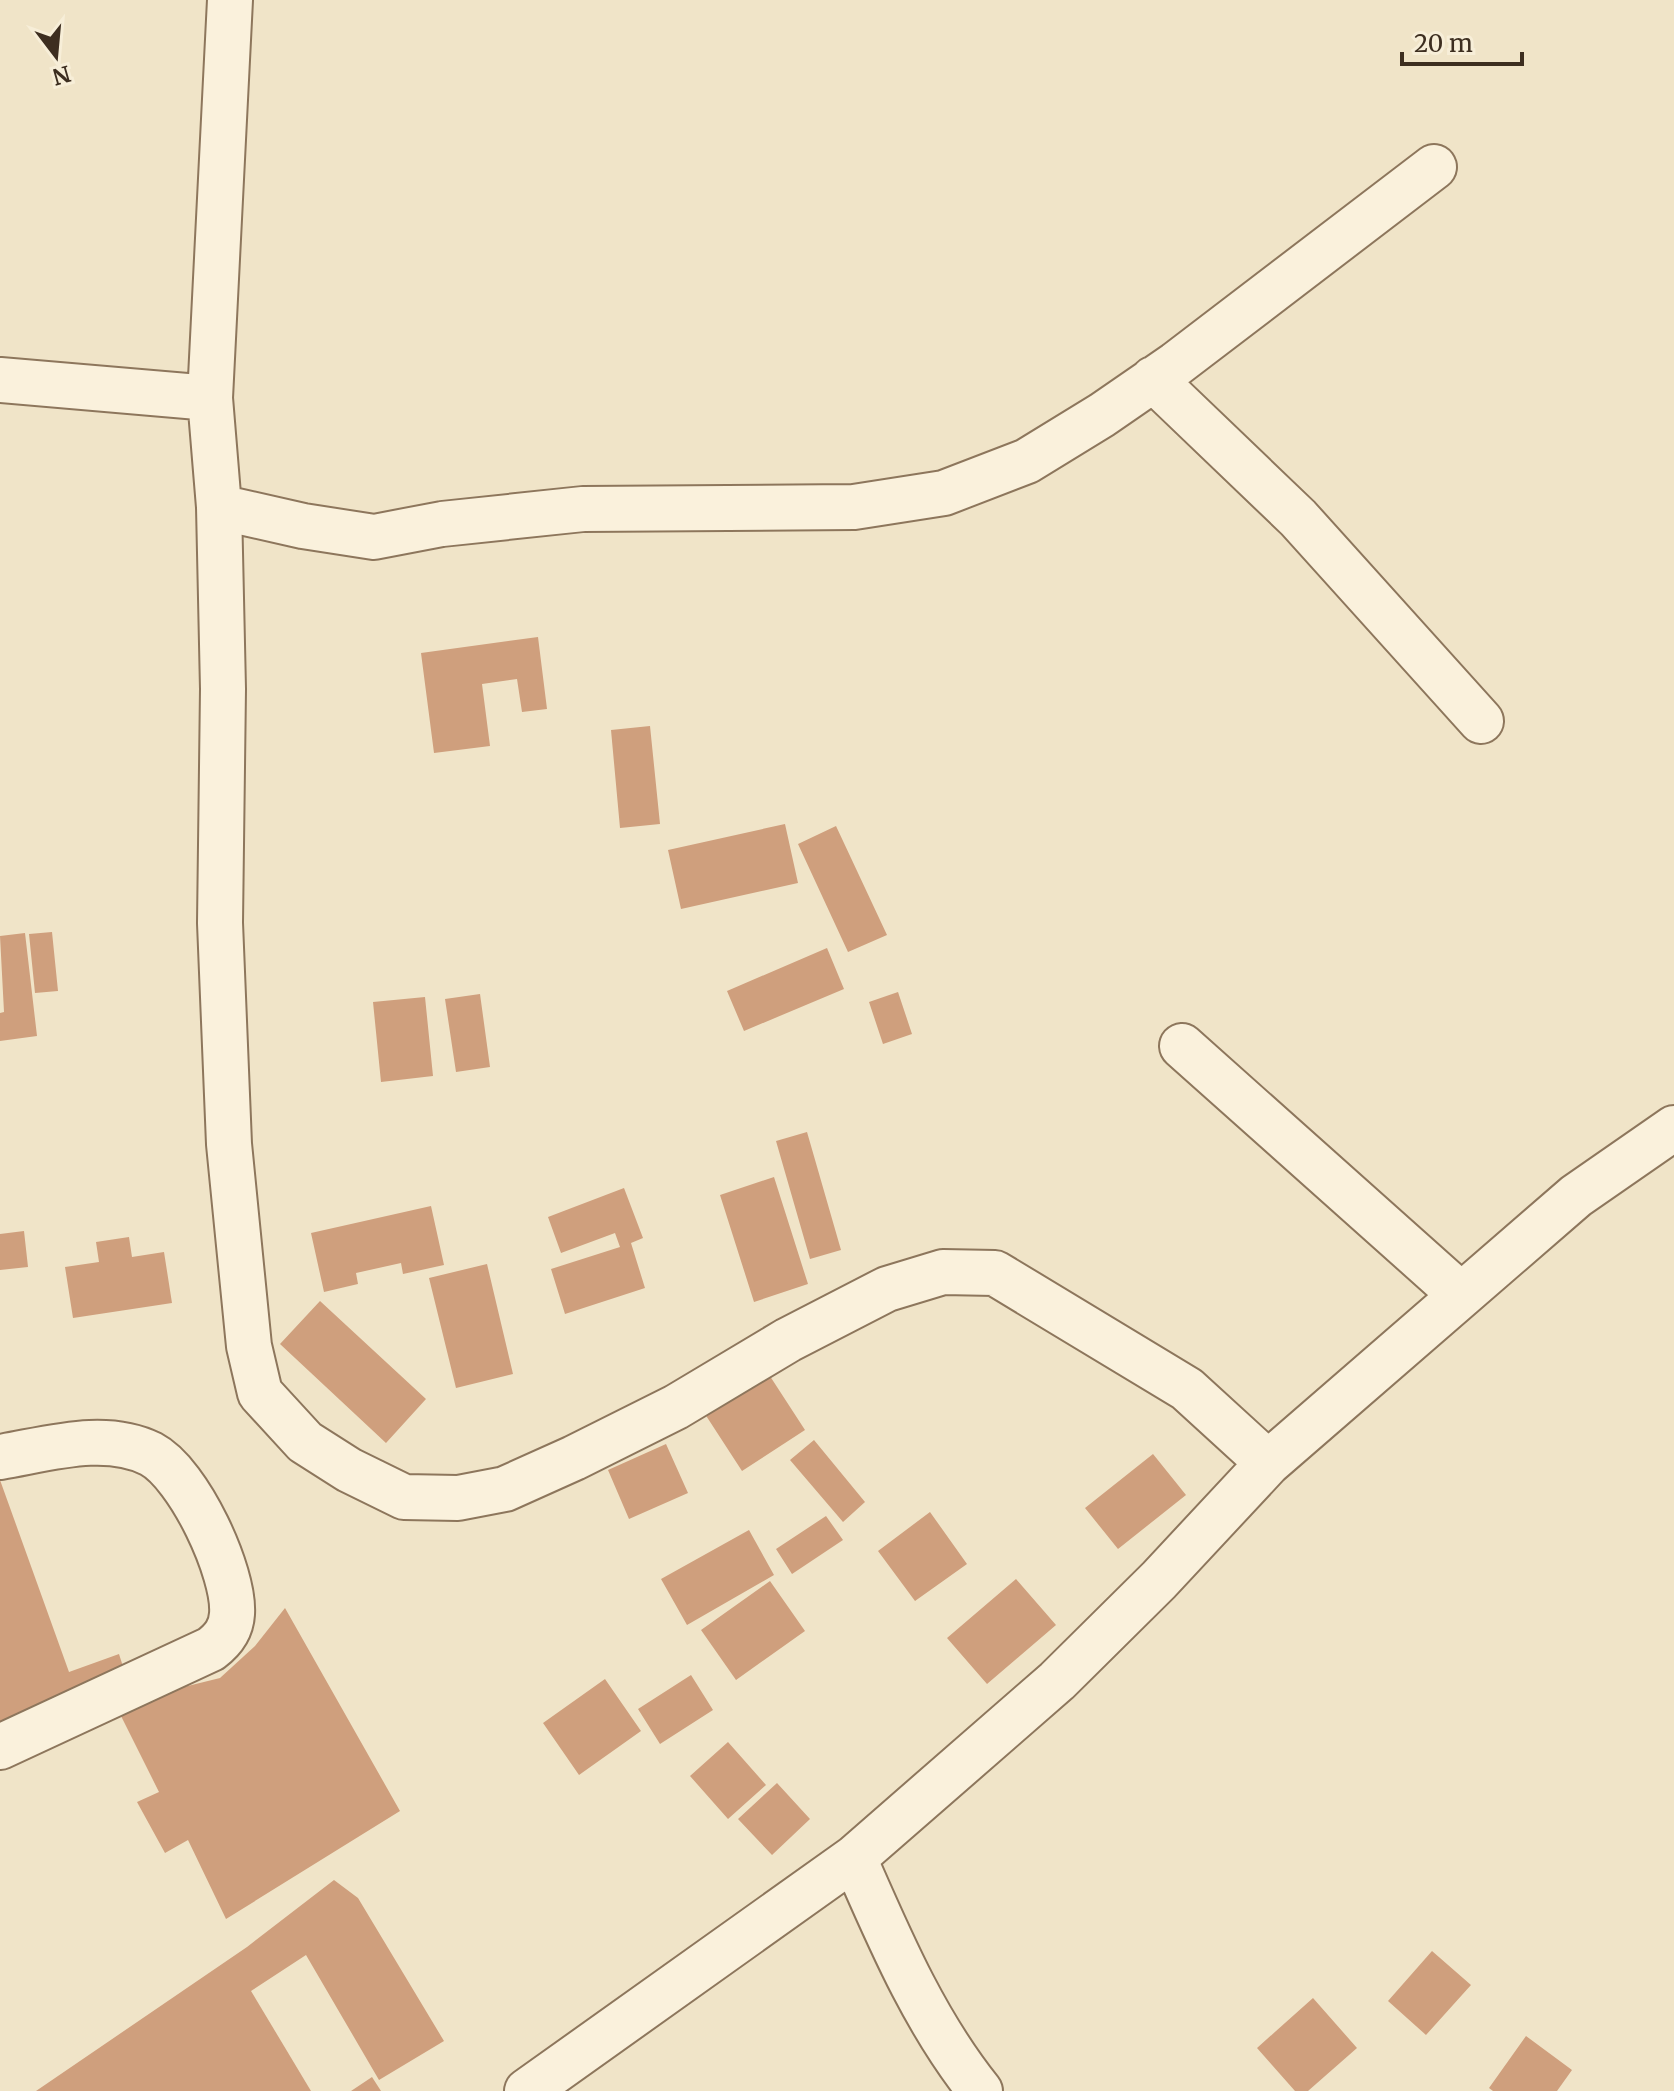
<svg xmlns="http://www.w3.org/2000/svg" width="1674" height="2091" viewBox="0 0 1674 2091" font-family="Merriweather,serif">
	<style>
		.building { fill: #cf9f7d }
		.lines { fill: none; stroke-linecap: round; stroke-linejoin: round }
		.street-casing { stroke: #8d765c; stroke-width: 48 }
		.street { stroke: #faf1dc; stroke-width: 44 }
	</style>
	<rect width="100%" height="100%" fill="#f0e4c8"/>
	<path class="building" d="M538,637l9,72 -25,3 -5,-33 -35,5 8,62 -56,7 -13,-100z
		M650,726l10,98 -40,4 -9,-98z
		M785,824l13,59 -117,26 -13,-59z
		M836,826l51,109 -39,17 -50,-108z
		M52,932l6,59 -23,2 -6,-59z
		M25,933l12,103 -37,5v-28l4,-1 -4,-76z
		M827,948l17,41 -100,42 -17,-40z
		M898,992l14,42 -29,10 -14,-42z
		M480,994l10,73 -34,5 -11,-73z
		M425,997l8,79 -52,6 -8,-80z
		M807,1132l34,118 -31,9 -34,-118z
		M774,1177l34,107 -54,18 -34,-107z
		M624,1188l19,50 -12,5 14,45 -80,26 -14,-45 69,-22 -5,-14 -54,20 -13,-36z
		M431,1206l13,59 -41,9 -2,-11 -45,10 2,11 -34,8 -13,-59z
		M24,1231l4,36 -28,3v-36z
		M129,1237l3,20 32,-5 8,51 -99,15 -8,-51 34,-5 -3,-20z
		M487,1264l26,110 -57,14 -27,-110z
		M320,1301l106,98 -40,44 -106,-99z
		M766,1370l39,60 -63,41 -39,-60z
		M814,1440l51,62 -22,20 -53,-62z
		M666,1444l22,49 -59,26 -21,-49z
		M1153,1454l33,41 -68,54 -33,-41z
		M0,1480l69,192 50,-18 8,25 -127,46z
		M930,1512l37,52 -52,37 -37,-50z
		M826,1516l17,24 -51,34 -16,-25z
		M749,1530l25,45 -87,50 -26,-46z
		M1016,1579l40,46 -69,59 -40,-46z
		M770,1581l35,50 -69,49 -35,-50z
		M285,1608l115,203 -174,108 -38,-79 -23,13 -28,-51 22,-10 -44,-88 105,-26 35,-32z
		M691,1675l22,35 -53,34 -22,-35z
		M605,1679l36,52 -62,44 -36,-52z
		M728,1742l38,43 -38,34 -38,-43z
		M777,1783l33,36 -38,36 -34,-36z
		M334,1880l24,18 86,143 -65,39 -73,-125 -55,36 60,100h-275l211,-144z
		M1432,1951l39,34 -45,50 -38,-34z
		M1313,1998l44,50 -49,43h-13l-38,-43z
		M1526,2036l46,34 -15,21h-64l-4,-3z
		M372,2077l9,14h-30z"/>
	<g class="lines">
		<defs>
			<path id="street" d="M230,0l-20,398 9,109 4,182 -3,234 9,221 20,202 11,47 45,49 44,28 55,27 54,1 47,-9 69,-31 102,-51 112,-67 99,-51 56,-17 52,1 192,116 81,74
				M1153,379l145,139 183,203
				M0,380l210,18
				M219,507l84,19 71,11 68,-13 141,-15 271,-2 90,-14 83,-32 75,-46 74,-51 258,-197
				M1182,1046l279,249
				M0,1457c48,-8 105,-26 151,-3 38,20 84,119 81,160 -1,16 -9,26 -21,35l-211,98
				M854,1858c36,82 70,163 126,233
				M527,2091l327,-233 203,-177 102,-101 109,-117 308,-267 98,-68"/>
		</defs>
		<use href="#street" class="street-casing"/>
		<use href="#street" class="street"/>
	</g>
	<g transform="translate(56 56) rotate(164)" stroke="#f7eed8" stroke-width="6" paint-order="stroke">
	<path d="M0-6L14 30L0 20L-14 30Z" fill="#3d2e20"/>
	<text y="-12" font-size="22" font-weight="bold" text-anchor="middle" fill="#3d2e20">N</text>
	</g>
	<path d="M1402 52v12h120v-12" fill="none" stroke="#3d2e20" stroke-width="4"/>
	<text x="1414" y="52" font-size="24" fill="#3d2e20" stroke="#f7eed8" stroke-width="6" paint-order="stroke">20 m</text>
</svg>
